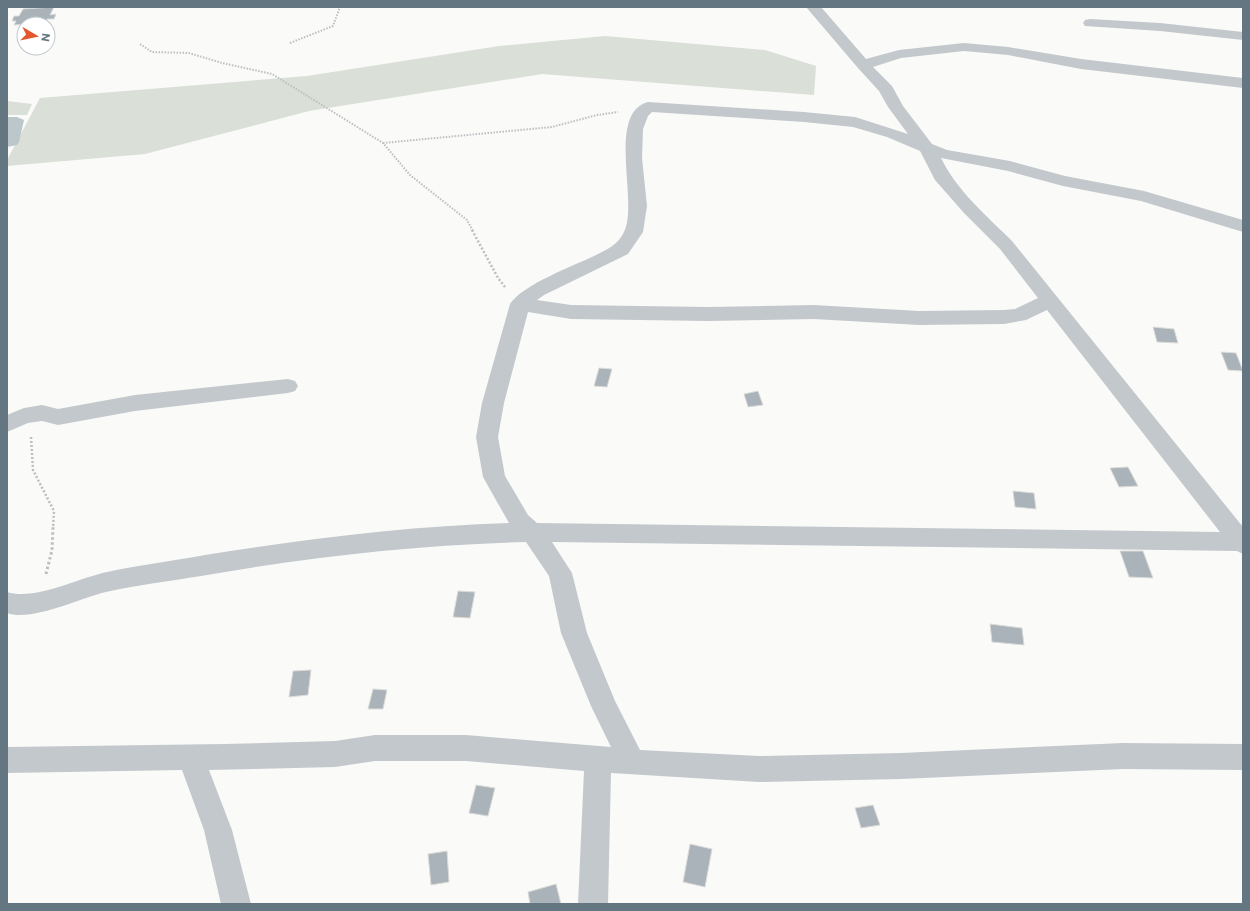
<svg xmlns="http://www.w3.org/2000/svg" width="1250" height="911" viewBox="0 0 1250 911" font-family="Commissioner,sans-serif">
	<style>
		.green { fill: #dadfd7 }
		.water { fill: #bbc7cb }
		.building { fill: #aab3b9; stroke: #dcdcda }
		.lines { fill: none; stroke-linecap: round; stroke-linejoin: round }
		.path-far2 { stroke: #bbbfc2; stroke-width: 2; stroke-dasharray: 1.5 1.5; stroke-linecap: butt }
		.path-far1 { stroke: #bbbfc2; stroke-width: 2.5; stroke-dasharray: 2 2; stroke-linecap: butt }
		.path { stroke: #bbbfc2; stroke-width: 3; stroke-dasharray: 2.5 2.5; stroke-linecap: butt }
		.minor { fill: #c3c8cc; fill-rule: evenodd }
	</style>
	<rect width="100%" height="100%" fill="#fafaf8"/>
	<path class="green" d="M605,36l160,14 51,16 -2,29 -272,-21 -233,37 -164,43 -138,12v-6l33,-62 267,-22 192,-30z
		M7,101l25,3 -5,11h-20z"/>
	<path class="water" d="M7,117h10l7,3 -5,22 -2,3 -10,2z"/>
	<path class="building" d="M54,7l-4,8 6,-1 -2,5h-7l-1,4 -32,2 2,-4h-4l2,-5h5l4,-7z
		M1153,327l21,2 4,14 -21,-1z
		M1221,352l15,1 7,18 -15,-1z
		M599,368l13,1 -5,18 -13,-1z
		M758,391l5,14 -15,2 -4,-13z
		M1128,467l10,19 -19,1 -9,-19z
		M1013,491l21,2 2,16 -21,-2z
		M1120,551h23l10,27 -24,-1z
		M458,591l17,1 -5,26 -17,-1z
		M990,624l32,4 2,17 -32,-3z
		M311,670l-3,25 -19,2 4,-26z
		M373,689l14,1 -4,19h-15z
		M476,785l19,3 -7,28 -19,-3z
		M873,805l7,20 -19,3 -6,-20z
		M690,844l22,5 -7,38 -22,-5z
		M447,851l2,31 -18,3 -3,-31z
		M556,884l5,20h-31l-2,-12z"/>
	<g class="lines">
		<path class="path-far2" d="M290,43l43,-17 7,-19
			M140,44l12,8 37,1 33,10 50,11 111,69 27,32 57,45 6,11
			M383,143l169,-16 45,-12 21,-3"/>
		<path class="path-far1" d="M472,230l26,48 7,9
			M31,437l2,33 21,41 -1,17"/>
		<path class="path" d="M46,574l6,-24 1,-23"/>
		<path class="minor" d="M806,7h15l45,52 33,-9 65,-7 44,4 73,12 162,19v10l-162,-19 -73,-14 -44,-4 -63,7 -28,9 19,19 11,20 29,38 15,6 63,11 55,15 79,15 99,29v12l-102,-31 -78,-15 -55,-15 -67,-13c16,33 46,58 71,83l231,286v27l-6,-3 -685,-9 20,31 15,60 28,68 25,49 119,6 142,-3 222,-10 120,1v26l-120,-1 -222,10 -142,3 -148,-9 -3,131h-30l6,-133 -118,-10h-91l-40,6 -126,3 23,60 19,74h-30l-17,-74 -22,-60 -175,3v-26l217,-3 111,-3 40,-6h91l145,12 -20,-41 -30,-73 -12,-57 -23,-34c-109,3 -217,15 -325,34 -31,5 -64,9 -95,16 -26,6 -74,30 -99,21v-21c28,9 71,-14 100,-20 32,-7 65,-11 98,-17 101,-16 203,-29 304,-32l-26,-46 -7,-40 6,-34 28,-99c12,-19 63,-38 84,-48 12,-6 24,-11 30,-24 15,-29 -18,-119 24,-130l156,10 51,5 53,17 -20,-27 -9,-16 -21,-23zM652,112l152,10 49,5 34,10 33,14 15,29 29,33 36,36 38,49 -23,11 -11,1 -85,1 -105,-6 -106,2 -137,-2 -34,-5 7,-5 84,-41 15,-22 4,-26 -5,-48 1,-29 5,-13zM1047,310l173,222 -683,-9 -9,-8 -23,-39 -7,-39 6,-34 24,-91 43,7 137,2 106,-2 105,6 85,-1 22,-4z
			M1090,19l70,4 83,9v8l-83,-9 -75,-5 -2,-3 2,-3z
			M288,379l7,2 3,5 -3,5 -7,2 -153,18 -77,14 -16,-4 -14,2 -21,9v-17l17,-7 18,-3 16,4 77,-14z"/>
	</g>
	<rect width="1250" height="911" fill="none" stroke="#657683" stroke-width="16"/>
	<g transform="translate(36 36) rotate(99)"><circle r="19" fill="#ffffff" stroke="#c1c8cd"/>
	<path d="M0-3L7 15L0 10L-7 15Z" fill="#e4572e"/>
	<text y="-6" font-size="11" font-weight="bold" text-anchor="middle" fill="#657683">N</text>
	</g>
</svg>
